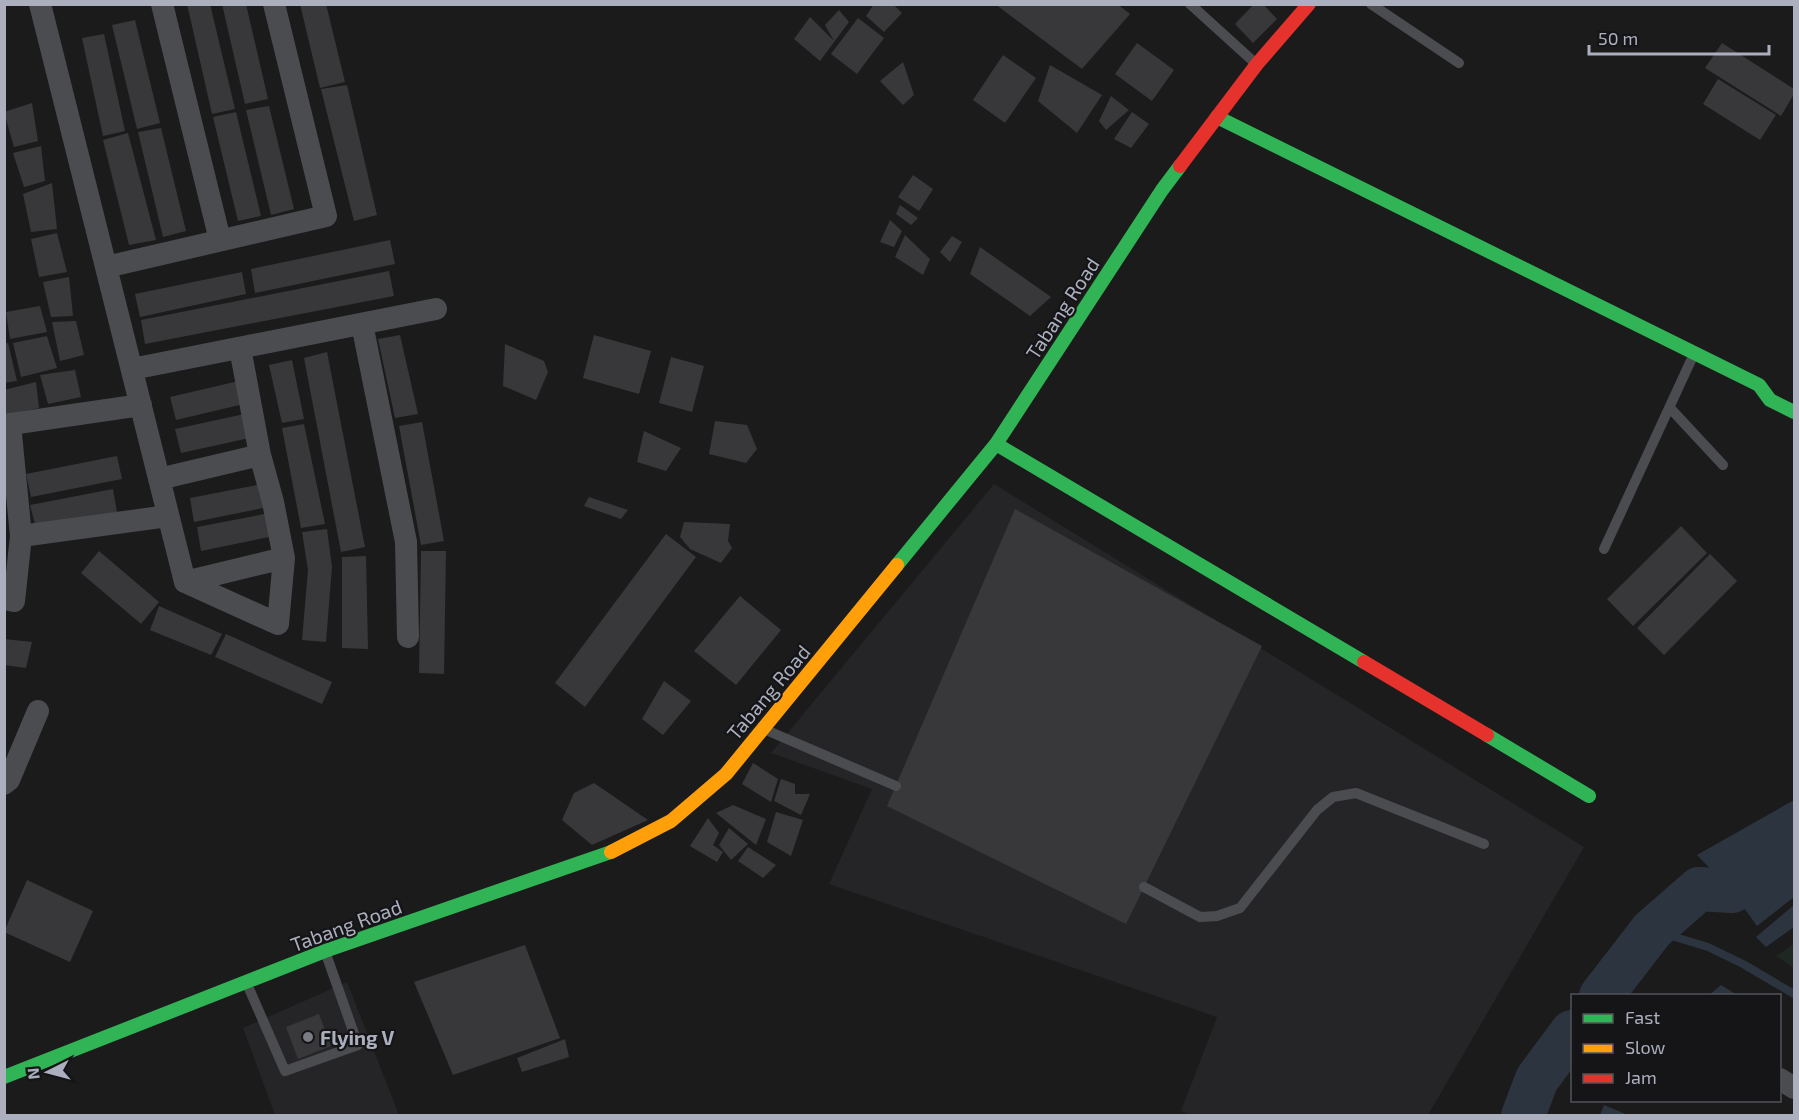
<svg xmlns="http://www.w3.org/2000/svg" width="1799" height="1120" viewBox="0 0 1799 1120" font-family="'Exo 2',sans-serif">
	<style>
		.built { fill: #252528 }
		.green { fill: #1e2721 }
		.water { fill: #2c353f }
		.lines { fill: none; stroke-linecap: round; stroke-linejoin: round }
		.stream { stroke: #2c353f; stroke-width: 8 }
		.river { stroke: #2c353f; stroke-width: 44 }
		.building { fill: #38383a }
		.lane { stroke: #4b4c50; stroke-width: 10 }
		.street { stroke: #4b4c50; stroke-width: 22 }
		.fast { stroke: #30b455; stroke-width: 14 }
		.slow { stroke: #ff9f0a; stroke-width: 14 }
		.jam { stroke: #e5322d; stroke-width: 14 }
		.poi-dot { fill: #797b85; stroke: #151518; stroke-width: 2 }
		.labels { text-anchor: middle; dominant-baseline: central; stroke-width: 4.5; stroke-linejoin: round; paint-order: stroke }
		.street-label { font-size: 20px; fill: #acafbe; stroke: #151518 }
		.poi-label { font-size: 20px; font-weight: bold; fill: #acafbe; stroke: #151518; text-anchor: start }
	</style>
	<rect width="100%" height="100%" fill="#1b1b1c"/>
	<path class="built" d="M994,484l590,363 -156,268h-237l-10,-4 36,-94 -388,-133 43,-95 -101,-36z
		M347,982l52,133h-124l-32,-87z"/>
	<path class="green" d="M1794,944v24l-18,-12z"/>
	<path class="water" d="M1794,800v97l-37,29 -25,-35 -35,-36z
		M1794,905v22l-28,20 -10,-10z
		M1721,985l16,10h-28z
		M1604,1105l24,10h-28z"/>
	<g class="lines">
		<path class="stream" d="M1652,930l56,17 35,17 51,30"/>
		<path class="river" d="M1601,996l51,-66 47,-41 33,2 62,-30
			M1523,1116l14,-37 35,-47"/>
	</g>
	<path class="building" d="M187,4h23l25,105 -23,5z
		M222,4h24l22,95 -23,5z
		M300,4h26l19,78 -25,6z
		M874,4h19l9,9 -18,19 -18,-16z
		M995,4h122l13,10 -48,55z
		M1254,4h9l14,15 -24,24 -18,-19z
		M839,10l10,12 -29,39 -26,-22 16,-22 24,24 -9,-16z
		M858,18l26,20 -27,36 -26,-20z
		M135,20l25,103 -23,6 -25,-104z
		M104,34l21,97 -22,5 -21,-98z
		M1137,43l37,27 -22,31 -37,-27z
		M1722,43l72,46v5l-13,22 -76,-48z
		M1003,55l33,23 -31,45 -32,-23z
		M903,62l11,33 -11,10 -23,-24z
		M1050,65l52,30 -25,38 -39,-32z
		M1718,79l58,36 -16,25 -57,-36z
		M347,85l30,130 -23,6 -33,-132z
		M1111,96l18,14 -23,20 -7,-9z
		M32,103l6,38 -24,6 -10,-35z
		M269,106l25,103 -23,6 -25,-105z
		M236,112l25,104 -23,5 -25,-104z
		M1132,112l17,12 -18,24 -17,-9z
		M161,128l25,103 -23,6 -25,-105z
		M128,133l28,107 -27,5 -26,-105z
		M41,146l4,35 -21,6 -11,-34z
		M913,175l20,14 -14,22 -21,-14z
		M52,183l5,46 -26,3 -8,-38z
		M900,205l18,13 -7,7 -15,-11z
		M890,220l12,11 -8,16 -14,-5z
		M57,233l10,39 -28,5 -8,-38z
		M905,235l25,24 -7,16 -28,-18z
		M952,236l10,6 -12,20 -10,-10z
		M390,240l5,24 -140,29 -4,-24z
		M980,247l71,50 -21,19 -60,-42z
		M389,271l5,25 -249,48 -4,-24z
		M242,272l4,22 -106,23 -5,-23z
		M69,277l4,39 -22,1 -8,-35z
		M40,306l7,26 -37,7 -4,-27z
		M76,321l8,34 -24,6 -8,-39z
		M400,335l18,79 -23,4 -17,-79z
		M594,335l57,16 -12,43 -56,-16z
		M47,336l10,32 -36,9 -8,-34z
		M8,343l9,38 -13,2v-39z
		M505,344l39,17 4,11 -12,28 -33,-14z
		M327,352l38,195 -24,5 -37,-194z
		M671,357l33,9 -12,46 -33,-9z
		M292,360l12,59 -22,4 -13,-58z
		M75,370l6,27 -33,7 -8,-29z
		M243,380l5,23 -72,17 -6,-23z
		M36,382l3,26 -35,7v-25z
		M249,413l5,24 -73,16 -6,-24z
		M715,421l32,4 10,24 -11,14 -37,-9z
		M422,422l22,119 -23,4 -22,-119z
		M304,424l21,100 -24,4 -19,-100z
		M644,431l37,17 -15,23 -29,-9z
		M117,456l5,23 -91,18 -5,-23z
		M263,484l5,23 -74,15 -4,-24z
		M113,489l4,23 -81,16 -6,-23z
		M589,497l39,13 -7,9 -37,-13z
		M1015,509l247,137 -136,278 -239,-118z
		M270,513l4,23 -73,15 -4,-24z
		M684,522l46,2 -2,17 4,7 -11,15 -31,-14 -10,-12z
		M1681,526l26,27 -74,73 -26,-27z
		M327,529l5,38 -6,75 -24,-2 6,-70 -6,-38z
		M666,534l30,23 -111,150 -30,-24z
		M99,551l60,51 -18,22 -60,-51z
		M421,551h25l-2,123 -25,-1z
		M1710,554l27,27 -73,74 -27,-27z
		M366,556l2,93 -26,-1v-91z
		M740,596l41,34 -45,55 -42,-34z
		M159,606l63,28 -11,21 -61,-25z
		M226,634l106,48 -10,22 -107,-47z
		M4,639l28,3 -6,26 -22,-3z
		M664,681l27,20 -28,34 -21,-16z
		M753,763l25,16 -7,23 -29,-18z
		M781,779l14,5v10h15l-9,21 -27,-14z
		M594,783l54,37 -56,25 -30,-25 12,-27z
		M733,805l33,14 -10,26 -40,-32z
		M776,812l27,8 -12,36 -24,-14z
		M708,818l11,15 -6,12 10,7 -6,10 -27,-16z
		M729,828l19,16 -17,16 -12,-15z
		M748,847l28,18 -13,13 -25,-17z
		M27,880l66,31 -23,51 -66,-30z
		M525,945l35,93 -107,37 -39,-93z
		M319,1014l12,32 -33,13 -12,-32z
		M565,1039l4,18 -47,15 -5,-14z"/>
	<g class="lines">
		<path class="lane" d="M1190,4l64,58
			M1371,4l88,59
			M1670,408l53,57
			M1604,549l89,-193
			M766,730l130,56
			M1144,887l56,30 17,-1 23,-8 77,-98 16,-13 23,-4 128,51
			M247,984l38,87 73,-26 -32,-91"/>
		<path class="street" d="M40,4l145,578
			M162,4l58,236
			M106,267l220,-51 -52,-212
			M362,324l44,218 2,95
			M132,369l304,-60
			M4,425l137,-20
			M159,479l101,-24
			M21,536l147,-20
			M185,582l93,42 6,-66 -11,-56 -13,-47 -20,-107
			M185,582l99,-24
			M4,599l10,2 7,-65 -11,-112
			M4,784l5,-4 29,-69
			M1780,1079l14,9"/>
		<path class="fast" d="M1217,117l542,268 11,15 24,12
			M996,444l368,218
			M897,565l99,-121 166,-254 18,-24
			M1487,735l102,61
			M4,1077l321,-126 286,-99"/>
		<path class="slow" d="M611,852l60,-31 55,-47 171,-209"/>
		<path class="jam" d="M1180,166l77,-102 52,-60
			M1364,662l123,73"/>
	</g>
	<circle class="poi-dot" cx="308" cy="1037" r="6"/>
	<g class="labels">
		<g class="street-label">
			<text transform="translate(1062 308) rotate(-57)">Tabang Road</text>
			<text transform="translate(768 692) rotate(-50)">Tabang Road</text>
			<text transform="translate(346 925) rotate(-20)">Tabang Road</text>
		</g>
		<g class="poi-label">
			<text x="320" y="1037">Flying V</text>
		</g>
	</g>
	<rect width="1799" height="1120" fill="none" stroke="#acafbe" stroke-width="12"/>
	<rect x="1571" y="994" width="210" height="108" fill="#151518" stroke="#51535a" stroke-width="1.5"/>
	<rect x="1583" y="1014" width="30" height="9" fill="#30b455" stroke="#51535a" stroke-width="1.5"/>
	<text x="1625" y="1024" font-size="18" fill="#acafbe">Fast</text>
	<rect x="1583" y="1044" width="30" height="9" fill="#ff9f0a" stroke="#51535a" stroke-width="1.5"/>
	<text x="1625" y="1054" font-size="18" fill="#acafbe">Slow</text>
	<rect x="1583" y="1074" width="30" height="9" fill="#e5322d" stroke="#51535a" stroke-width="1.5"/>
	<text x="1625" y="1084" font-size="18" fill="#acafbe">Jam</text>
	<g transform="translate(48 1072) rotate(264)" stroke="#151518" stroke-width="4.5" paint-order="stroke">
	<path d="M0-4.5L10 22L0 15L-10 22Z" fill="#acafbe"/>
	<text y="-9" font-size="16" font-weight="bold" text-anchor="middle" fill="#acafbe">N</text>
	</g>
	<path d="M1589 45v9h180v-9" fill="none" stroke="#acafbe" stroke-width="3"/>
	<text x="1598" y="45" font-size="18" fill="#acafbe" stroke="#151518" stroke-width="4.5" paint-order="stroke">50 m</text>
</svg>
